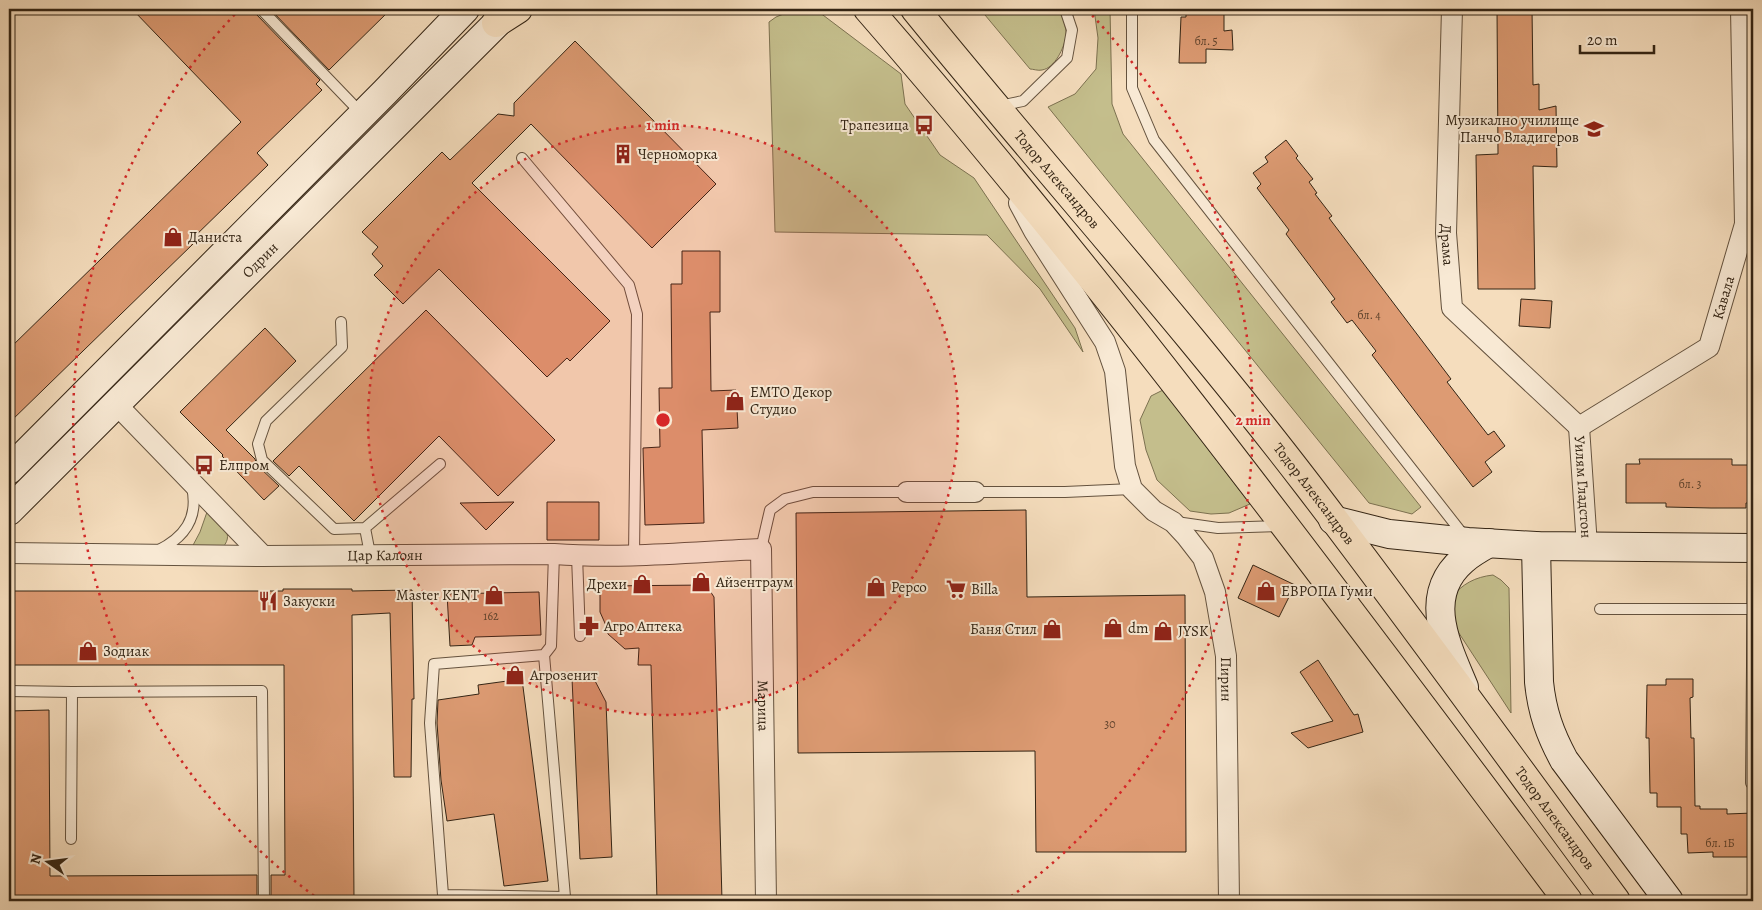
<svg xmlns="http://www.w3.org/2000/svg" width="1762" height="910" viewBox="0 0 1762 910" font-family="Alegreya,serif">
	<style>
		.green { fill: #c4be8c; stroke: #7c7150 }
		.building { fill: #dd9b73; stroke: #332414 }
		.lines { fill: none; stroke-linecap: round; stroke-linejoin: round }
		.lane-casing { stroke: #64523e; stroke-width: 12 }
		.street-casing { stroke: #64523e; stroke-width: 22 }
		.secondary-casing { stroke: #332414; stroke-width: 30 }
		.primary-casing { stroke: #332414; stroke-width: 30 }
		.lane { stroke: #f8e9d4; stroke-width: 10 }
		.street { stroke: #f8e9d4; stroke-width: 20 }
		.secondary { stroke: #f8e9d4; stroke-width: 28 }
		.primary { stroke: #f5ddbd; stroke-width: 28 }
		.ring { fill: none; stroke: #d62828; stroke-width: 2.5; stroke-dasharray: 2.5 5 }
		.labels { text-anchor: middle; dominant-baseline: central; stroke-width: 4; stroke-linejoin: round; paint-order: stroke }
		.number-label { font-size: 12px; fill: #5e422c }
		.poi-label { font-size: 15px; fill: #332414; stroke: #f8e9d4; text-anchor: start }
		.street-label { font-size: 15px; fill: #332414; stroke: #f8e9d4 }
		.centre { fill: #d62828; stroke: #f8e9d4; stroke-width: 2.5 }
		.ring-label { font-size: 15px; text-anchor: middle; font-weight: bold; fill: #d62828; stroke: #f8e9d4; stroke-width: 4; stroke-linejoin: round; paint-order: stroke }
	</style>
	<rect width="100%" height="100%" fill="#f5ddbd"/>
	<filter id="stains"><feTurbulence type="fractalNoise" baseFrequency=".004" numOctaves="4"/><feColorMatrix values="0 0 0 0 .2 0 0 0 0 .09 0 0 0 0 .02 0 0 0 .5 -.17"/></filter>
	<radialGradient id="worn" r=".72"><stop offset=".6" stop-color="#630" stop-opacity="0"/><stop offset="1" stop-color="#630" stop-opacity=".3"/></radialGradient>
	<path class="green" d="M796,9h19l86,65 4,30 35,51 34,23 101,150 8,24 -43,-63 -53,-54 -212,-3 -6,-210 7,-5z
		M980,9h79c3,8 8,18 7,27 -2,12 -11,32 -24,34 -4,1 -9,-1 -12,-1z
		M1094,9h16l2,95 11,30 298,373 -9,7 -43,-11 -321,-396 27,-13 21,-25 2,-31z
		M1163,390l87,114 -21,9 -18,1 -21,-3 -33,-31 -11,-30 -6,-30 11,-24z
		M207,512c11,10 29,20 16,35l-32,2 9,-17z
		M1493,575l8,5 8,8 2,125 -58,-89 -2,-26c11,-14 24,-21 42,-23z"/>
	<path class="building" d="M132,9h122l2,5 64,66 -4,4 6,6 -65,63 11,12 -77,75 3,3 -185,180v-74l232,-227z
		M270,9h121l-62,61z
		M1186,9h38v22l8,-1 1,20 -27,-1v14h-27l2,-46h5z
		M1497,9h35l1,76 6,-1v26l17,-4 1,61 -24,-1 2,123h-57l-2,-134 22,-1z
		M575,41l141,143 -64,64 -121,-124 -59,59 138,138 -40,40 -3,-3 -20,19 -108,-108 -36,35 -29,-29 9,-9 -11,-12 6,-7 -16,-15 80,-80 8,8 48,-46 16,2v-13z
		M1286,140l12,16 -2,2 17,21 -4,3 8,11 -2,1 17,22 -3,2 122,161 -4,3 41,53 6,-4 11,15 -20,16 7,10 -19,15 -101,-132 4,-4 -24,-31 -5,3 -16,-21 4,-3 -49,-65 3,-4 -32,-42 4,-4 -8,-11 15,-11 -3,-5z
		M682,251h38v61h-10l1,79 25,-1 2,38 -36,2 2,93 -59,2 -2,-77 17,-1 -1,-59h13l-1,-104h11z
		M1521,299l31,2 -2,27 -31,-2z
		M426,310l129,130 -57,56 -59,-60 -85,85 -55,-55 -10,10 -16,-15z
		M265,328l31,33 -70,69 29,29 2,6 22,21 -15,14 -42,-44 1,-1 -43,-43z
		M1639,459h93v6h21v38h-7v5h-35l-45,-1v-4h-40v-39h14z
		M514,502l-28,28 -26,-27z
		M547,502h52v38h-52z
		M1026,510l1,87 158,-2 1,257h-150l-1,-101 -237,2 -2,-240z
		M1253,565l42,20 -16,32 -41,-19z
		M706,585l8,12 8,304h-65l-6,-236h-13l1,-17 -14,1 -17,-15v-4l-8,-18v-26z
		M283,589h69v2l60,-1 2,109h-2l-1,78h-17l-4,-164 -38,2 2,286h-83v-26h14l-1,-210h-275v-74h274z
		M539,592l2,43 -66,2 -3,8 -22,1 -3,-52z
		M1318,660l36,55 4,-1 5,18 -55,16 -17,-15 42,-12 -33,-49z
		M593,677l13,25 6,155 -32,2 -8,-181z
		M522,679l26,202 -44,5 -10,-72 -47,7 -6,-41 -4,-57 1,-23 41,-6 -1,-9z
		M1666,679h27v18l-3,1 1,40h3l1,68h5v3h27v5l26,-1v44h-40v-5l-25,1 -1,-19h-6v-27h-24v-14h-7l-1,-55h-3l1,-53h19z
		M49,710l1,166 207,-1v26h-248v-190z"/>
	<g class="lines">
		<defs>
			<path id="lane" d="M261,9l100,104
				M1132,9v79l22,52 311,397
				M999,106l24,-5 44,-43 5,-28 -7,-21
				M522,158l107,127 8,29 -3,241
				M341,322l1,25 -76,74 -8,23 4,16 72,69 31,-1
				M975,492h90l67,-3
				M1176,522l42,6 63,-2
				M761,549l9,-39 15,-11 28,-7h94
				M1753,550l-2,233h2
				M157,551c27,-13 42,-32 35,-64
				M370,554l-5,-26 75,-64
				M577,556l3,80
				M1600,609h152
				M544,655l-110,9 -4,59 13,172 122,2 -21,-242 7,-9 3,-92
				M9,691l63,1 190,-1 2,210
				M71,839l1,-147"/>
			<g id="street">
				<path id="s1" d="M1452,9l-6,224 6,75 127,119"/>
				<path id="s2" d="M1019,203l15,28 71,111 10,29 10,95 7,23 22,22 19,11 13,14 17,22 12,34 11,64 3,245"/>
				<path d="M116,404l147,152"/>
				<path id="s3" d="M1579,427l130,-80 36,-123 -4,-215"/>
				<path id="s4" d="M1579,427l8,119"/>
				<path d="M907,492h68"/>
				<path id="s5" d="M9,553l254,3 291,-2c68,5 138,-2 207,-5l5,352"/>
			</g>
			<g id="secondary">
				<path d="M9,470l376,-378 80,-83"/>
				<path id="s6" d="M9,511l502,-502"/>
				<path d="M1333,520l56,14 79,8 68,4 217,2"/>
				<path d="M1536,546l3,136c3,30 11,52 25,78l105,141"/>
				<path d="M1464,687c-17,-41 -43,-91 -1,-127 8,-7 17,-12 26,-17"/>
			</g>
			<g id="primary">
				<path d="M868,9c248,285 473,590 700,892"/>
				<path id="s7" d="M915,9c129,159 267,312 392,475 105,137 206,278 309,417"/>
				<path d="M496,23l22,-14"/>
			</g>
		</defs>
		<use href="#lane" class="lane-casing"/>
		<use href="#street" class="street-casing"/>
		<use href="#secondary" class="secondary-casing"/>
		<use href="#primary" class="primary-casing"/>
		<use href="#lane" class="lane"/>
		<use href="#street" class="street"/>
		<use href="#secondary" class="secondary"/>
		<use href="#primary" class="primary"/>
	</g>
	<circle cx="663" cy="420" r="295" fill="#d62828" fill-opacity=".12"/>
	<g class="ring">
		<circle cx="663" cy="420" r="295"/>
		<path d="M320 900A590 590 0 0 1 239 10M1087 10A590 590 0 0 1 1006 900"/>
	</g>
	<defs>
		<symbol id="bus-bare" viewBox="-9 -9 18 18"><path d="M-5-6H5V4H4V6H2V4H-2V6H-4V4H-5ZM-3.5-4V0h7V-4ZM-3.5 1.2v1.5H-2V1.2ZM2 1.2v1.5H3.5V1.2Z" fill="#8f2418" stroke="#f8e9d4" stroke-width="2.5" paint-order="stroke"/></symbol>
		<symbol id="school-bare" viewBox="-9 -9 18 18"><path d="M0-5L7-2L0 1L-7-2ZM-4 1L0 2.5L4 1V4Q0 6-4 4Z" fill="#8f2418" stroke="#f8e9d4" stroke-width="2.5" paint-order="stroke"/></symbol>
		<symbol id="building-bare" viewBox="-9 -9 18 18"><path d="M-4-6H4V6H1V3H-1V6H-4ZM-2.5-4.3h1.7v1.8h-1.7ZM.8-4.3h1.7v1.8H.8ZM-2.5-1h1.7V.8h-1.7ZM.8-1h1.7V.8H.8Z" fill="#8f2418" stroke="#f8e9d4" stroke-width="2.5" paint-order="stroke"/></symbol>
		<symbol id="shop-bare" viewBox="-9 -9 18 18"><path d="M-5-2.5h2.3a2.7 3.5 0 0 1 5.4 0H5L5.5 6h-11ZM-1.5-2.5h3a1.5 2.3 0 0 0-3 0Z" fill="#8f2418" stroke="#f8e9d4" stroke-width="2.5" paint-order="stroke"/></symbol>
		<symbol id="supermarket-bare" viewBox="-9 -9 18 18"><path d="M-6-5.5h2.5l.6 2H6L4.5 2H-2.5L-4.4-4H-6ZM-1.5 3.2a1.3 1.3 0 1 0 .1 0ZM3 3.2a1.3 1.3 0 1 0 .1 0Z" fill="#8f2418" stroke="#f8e9d4" stroke-width="2.5" paint-order="stroke"/></symbol>
		<symbol id="restaurant-bare" viewBox="-9 -9 18 18"><path d="M-5-6h1v4h1v-4h1v4h1v-4h1v5L-1.5 .5V6h-2V.5L-5-1ZM5-6V6H3V1.5H1.5Q1.5-4 5-6Z" fill="#8f2418" stroke="#f8e9d4" stroke-width="2.5" paint-order="stroke"/></symbol>
		<symbol id="pharmacy-bare" viewBox="-9 -9 18 18"><path d="M-2-6h4v4h4v4h-4v4h-4v-4h-4v-4h4Z" fill="#8f2418" stroke="#f8e9d4" stroke-width="2.5" paint-order="stroke"/></symbol>
	</defs>
	<g fill-rule="evenodd">
		<use href="#bus-bare" x="910" y="111" width="28" height="28"/>
		<use href="#school-bare" x="1580" y="115" width="28" height="28"/>
		<use href="#building-bare" x="609" y="140" width="28" height="28"/>
		<use href="#shop-bare" x="159" y="223" width="28" height="28"/>
		<use href="#shop-bare" x="721" y="387" width="28" height="28"/>
		<use href="#bus-bare" x="190" y="451" width="28" height="28"/>
		<use href="#shop-bare" x="687" y="568" width="28" height="28"/>
		<use href="#shop-bare" x="628" y="570" width="28" height="28"/>
		<use href="#shop-bare" x="862" y="573" width="28" height="28"/>
		<use href="#supermarket-bare" x="942" y="575" width="28" height="28"/>
		<use href="#shop-bare" x="1252" y="577" width="28" height="28"/>
		<use href="#shop-bare" x="480" y="581" width="28" height="28"/>
		<use href="#restaurant-bare" x="254" y="587" width="28" height="28"/>
		<use href="#pharmacy-bare" x="575" y="612" width="28" height="28"/>
		<use href="#shop-bare" x="1099" y="614" width="28" height="28"/>
		<use href="#shop-bare" x="1038" y="615" width="28" height="28"/>
		<use href="#shop-bare" x="1149" y="617" width="28" height="28"/>
		<use href="#shop-bare" x="74" y="637" width="28" height="28"/>
		<use href="#shop-bare" x="501" y="661" width="28" height="28"/>
	</g>
	<g class="labels">
		<g class="number-label">
			<text x="1206" y="41">бл. 5</text>
			<text x="1369" y="315">бл. 4</text>
			<text x="1690" y="484">бл. 3</text>
			<text x="491" y="616">162</text>
			<text x="1110" y="724">30</text>
			<text x="1720" y="843">бл. 1Б</text>
		</g>
		<g class="poi-label">
			<text x="1579" y="120" text-anchor="end">Музикално училище<tspan x="1579" dy="17">Панчо Владигеров</tspan></text>
			<text x="909" y="125" text-anchor="end">Трапезица</text>
			<text x="638" y="154">Черноморка</text>
			<text x="188" y="237">Даниста</text>
			<text x="750" y="392">ЕМТО Декор<tspan x="750" dy="17">Студио</tspan></text>
			<text x="219" y="465">Елпром</text>
			<text x="716" y="582">Айзентраум</text>
			<text x="627" y="584" text-anchor="end">Дрехи</text>
			<text x="891" y="587">Pepco</text>
			<text x="971" y="589">Billa</text>
			<text x="1281" y="591">ЕВРОПА Гуми</text>
			<text x="479" y="595" text-anchor="end">Master KENT</text>
			<text x="283" y="601">Закуски</text>
			<text x="604" y="626">Агро Аптека</text>
			<text x="1128" y="628">dm</text>
			<text x="1037" y="629" text-anchor="end">Баня Стил</text>
			<text x="1178" y="631">JYSK</text>
			<text x="103" y="651">Зодиак</text>
			<text x="530" y="675">Агрозенит</text>
		</g>
		<g class="street-label">
			<text stroke="none"><textPath href="#s7" startOffset="222">Тодор Александров</textPath></text>
			<text stroke="none"><textPath href="#s1" startOffset="236">Драма</textPath></text>
			<text stroke="none"><textPath href="#s6" startOffset="355">Одрин</textPath></text>
			<text stroke="none"><textPath href="#s3" startOffset="204">Кавала</textPath></text>
			<text stroke="none"><textPath href="#s4" startOffset="60">Уилям Гладстон</textPath></text>
			<text stroke="none"><textPath href="#s7" startOffset="628">Тодор Александров</textPath></text>
			<text stroke="none"><textPath href="#s5" startOffset="376">Цар Калоян</textPath></text>
			<text stroke="none"><textPath href="#s2" startOffset="538">Пирин</textPath></text>
			<text stroke="none"><textPath href="#s5" startOffset="909">Марица</textPath></text>
			<text stroke="none"><textPath href="#s7" startOffset="1032">Тодор Александров</textPath></text>
		</g>
	</g>
	<circle cx="663" cy="420" r="8" class="centre"/>
	<g class="ring-label">
		<text x="663" y="130">1 min</text>
		<text x="1253" y="425">2 min</text>
	</g>
	<rect width="1762" height="910" fill="none" stroke="#f5ddbd" stroke-width="30"/>
	<rect x="10" y="10" width="1742" height="890" fill="none" stroke="#332414" stroke-width="2.5"/>
	<rect x="15" y="15" width="1732" height="880" fill="none" stroke="#332414"/>
	<g transform="translate(48 862) rotate(284)" stroke="#f8e9d4" stroke-width="4" paint-order="stroke">
	<path d="M0-4L9 19L0 12L-9 19Z" fill="#332414"/>
	<text y="-8" font-size="14" font-weight="bold" text-anchor="middle" fill="#332414">N</text>
	</g>
	<path d="M1580 45v8h74v-8" fill="none" stroke="#332414" stroke-width="2.5"/>
	<text x="1587" y="45" font-size="15" fill="#332414" stroke="#f8e9d4" stroke-width="4" paint-order="stroke">20 m</text>
	<rect width="100%" height="100%" filter="url(#stains)"/>
	<rect width="100%" height="100%" fill="url(#worn)"/>
</svg>
